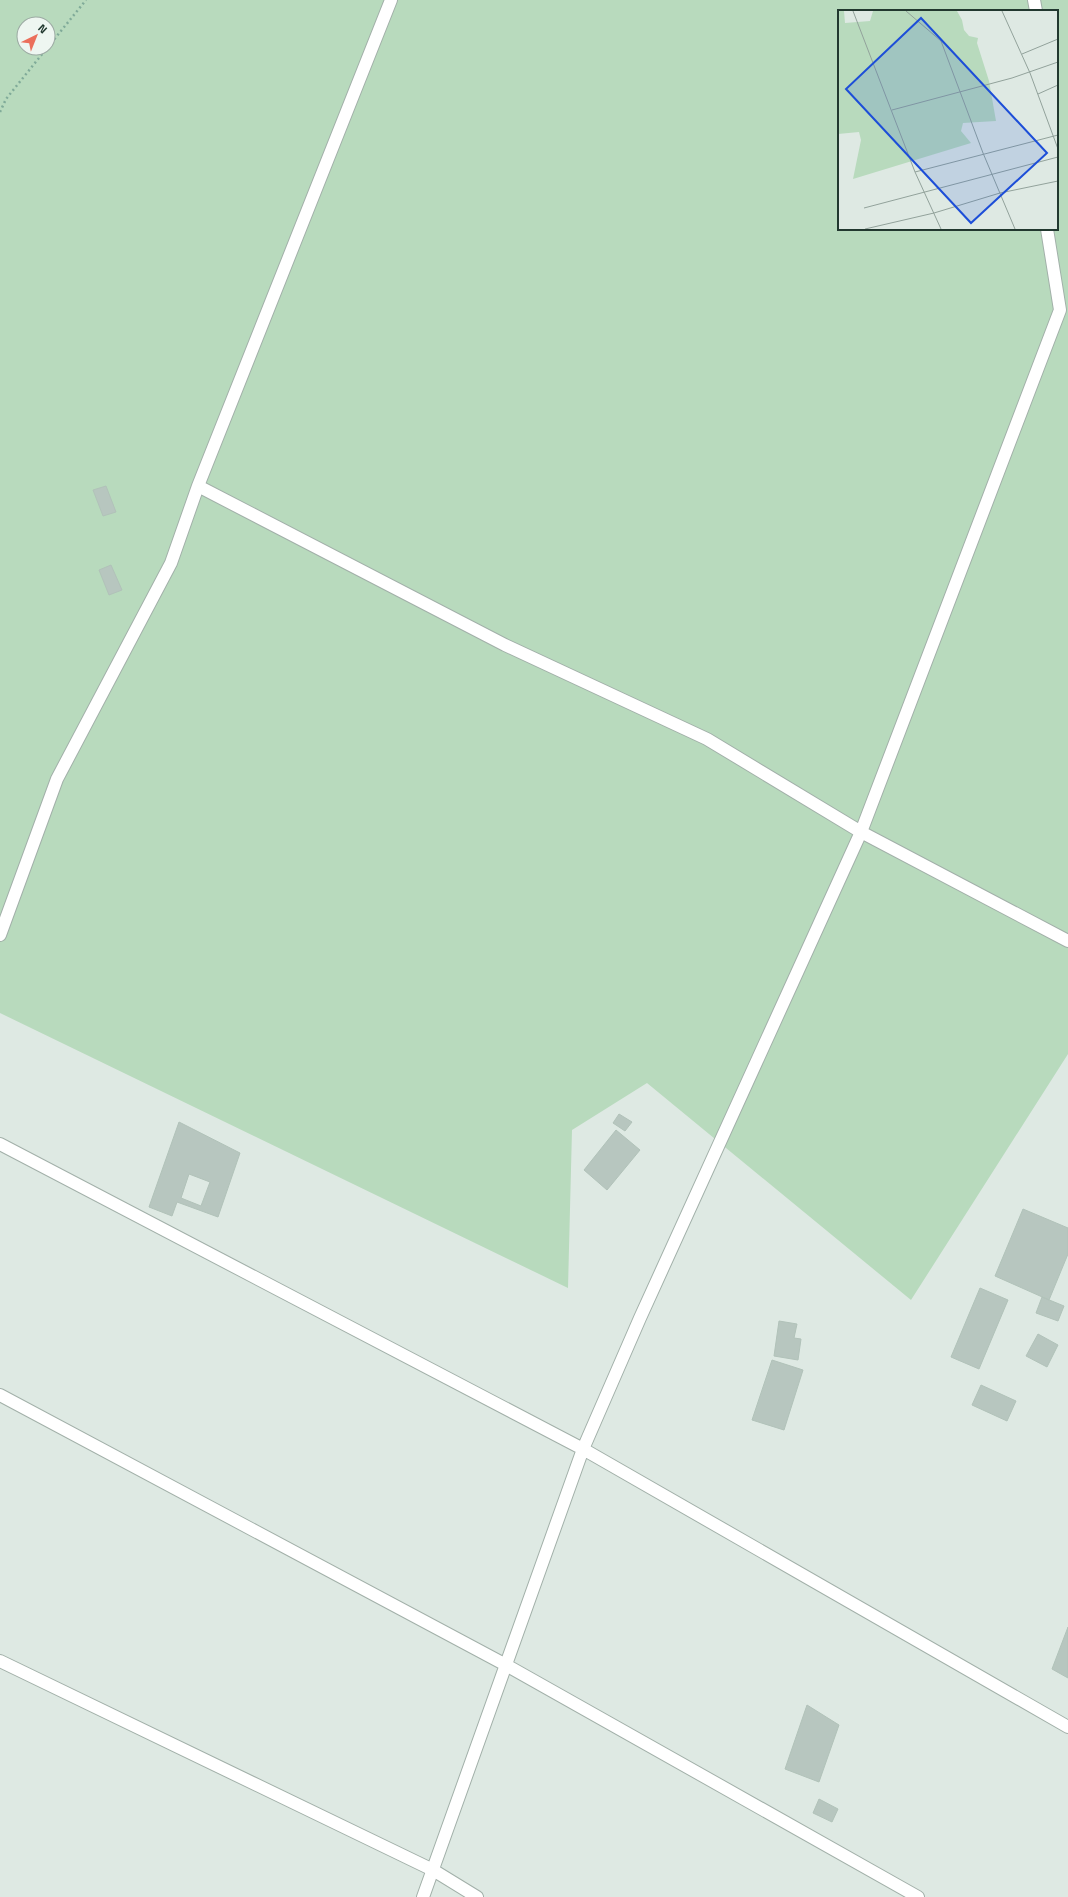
<svg xmlns="http://www.w3.org/2000/svg" width="1068" height="1897" viewBox="0 0 1068 1897" font-family="'Titillium Web',sans-serif">
	<style>
		.green { fill: #b8dabd; fill-rule: evenodd }
		.building { fill: #b7c6bf; stroke: #b1c2b9; fill-rule: evenodd }
		.lines { fill: none; stroke-linecap: round; stroke-linejoin: round }
		.minor-casing { stroke: #a2b0a9; stroke-width: 14 }
		.path { stroke: #80ab99; stroke-width: 2.5; stroke-dasharray: 2 3; stroke-linecap: butt }
		.minor { stroke: #fff; stroke-width: 12 }
		.inset-road { fill: none; stroke: #92a29b; stroke-width: 1 }
		.view { fill: #1d4ed8; fill-opacity: 0.15; stroke: #1d4ed8; stroke-width: 2 }
		.inset-edge { fill: none; stroke: #21382f; stroke-width: 2 }
	</style>
	<rect width="100%" height="100%" fill="#dee9e3"/>
	<path class="green" d="M0,0h1068v1054l-157,246 -264,-217 -75,47 -4,158 -568,-275zM839,11h218v218h-218zM24,24h24v24h-24z"/>
	<path class="building" d="M106,486l10,26 -13,4 -10,-26z
		M111,565l11,25 -13,5 -10,-25z
		M619,1114l13,8 -7,9 -12,-8z
		M179,1122l61,31 -22,64 -41,-15 -5,14 -23,-9zM189,1174l21,8 -9,24 -20,-8z
		M616,1130l24,20 -33,40 -23,-20z
		M1023,1209l45,19v26l-19,46 -54,-24z
		M980,1288l28,12 -29,69 -28,-12z
		M1042,1297l22,9 -6,15 -22,-8z
		M779,1321l18,3 -3,14 7,1 -3,21 -24,-4z
		M1038,1334l20,11 -11,22 -21,-11z
		M772,1360l31,10 -19,60 -32,-10z
		M981,1385l35,16 -9,20 -35,-16z
		M1068,1627v51l-16,-9z
		M807,1705l32,20 -20,57 -34,-13z
		M819,1799l19,10 -6,13 -19,-9z"/>
	<g class="lines">
		<defs>
			<path id="minor" d="M1034,0l2,11
				M198,486l307,159 202,94 154,93 207,109
				M0,935l57,-156 114,-216 27,-77 193,-486
				M0,1144l583,305 485,278
				M0,1395l506,270 412,232
				M0,1661l433,209 44,27
				M423,1897l160,-448 57,-131 221,-486 199,-522 -13,-81"/>
		</defs>
		<use href="#minor" class="minor-casing"/>
		<path class="path" d="M48,47l38,-47
			M0,112l6,-13 41,-51"/>
		<use href="#minor" class="minor"/>
	</g>
	<g transform="translate(838 10)">
		<rect width="220" height="220" fill="#dee9e3"/>
		<path d="M0,1h6l1,12 25,-2 3,-10h84l5,9 2,10 5,6 9,2 -1,5 12,38 7,40 -33,2 -2,8 10,12 -118,36 8,-39 -2,-8 -21,2z" fill="#b8dabd"/>
		<path class="inset-road" d="M15,1l62,161M68,1l35,30 42,112 32,76M164,1l28,62 28,76M184,44l36,-15M200,84l20,-9M54,100l120,-32 46,-16M26,198l194,-51M27,219l69,-16 66,-20 58,-12M103,219l-26,-57 143,-37"/>
		<path class="view" d="M83,8l126,135 -76,70 -125,-134z"/>
		<rect width="220" height="220" class="inset-edge"/>
	</g>
	<g transform="translate(36 36) rotate(43)"><circle r="19" fill="#eef6f1" stroke="#9caaa3"/>
	<path d="M0-3L7 15L0 10L-7 15Z" fill="#eb6f5b"/>
	<text y="-6" font-size="11" font-weight="bold" text-anchor="middle" fill="#21382f">N</text>
	</g>
</svg>
